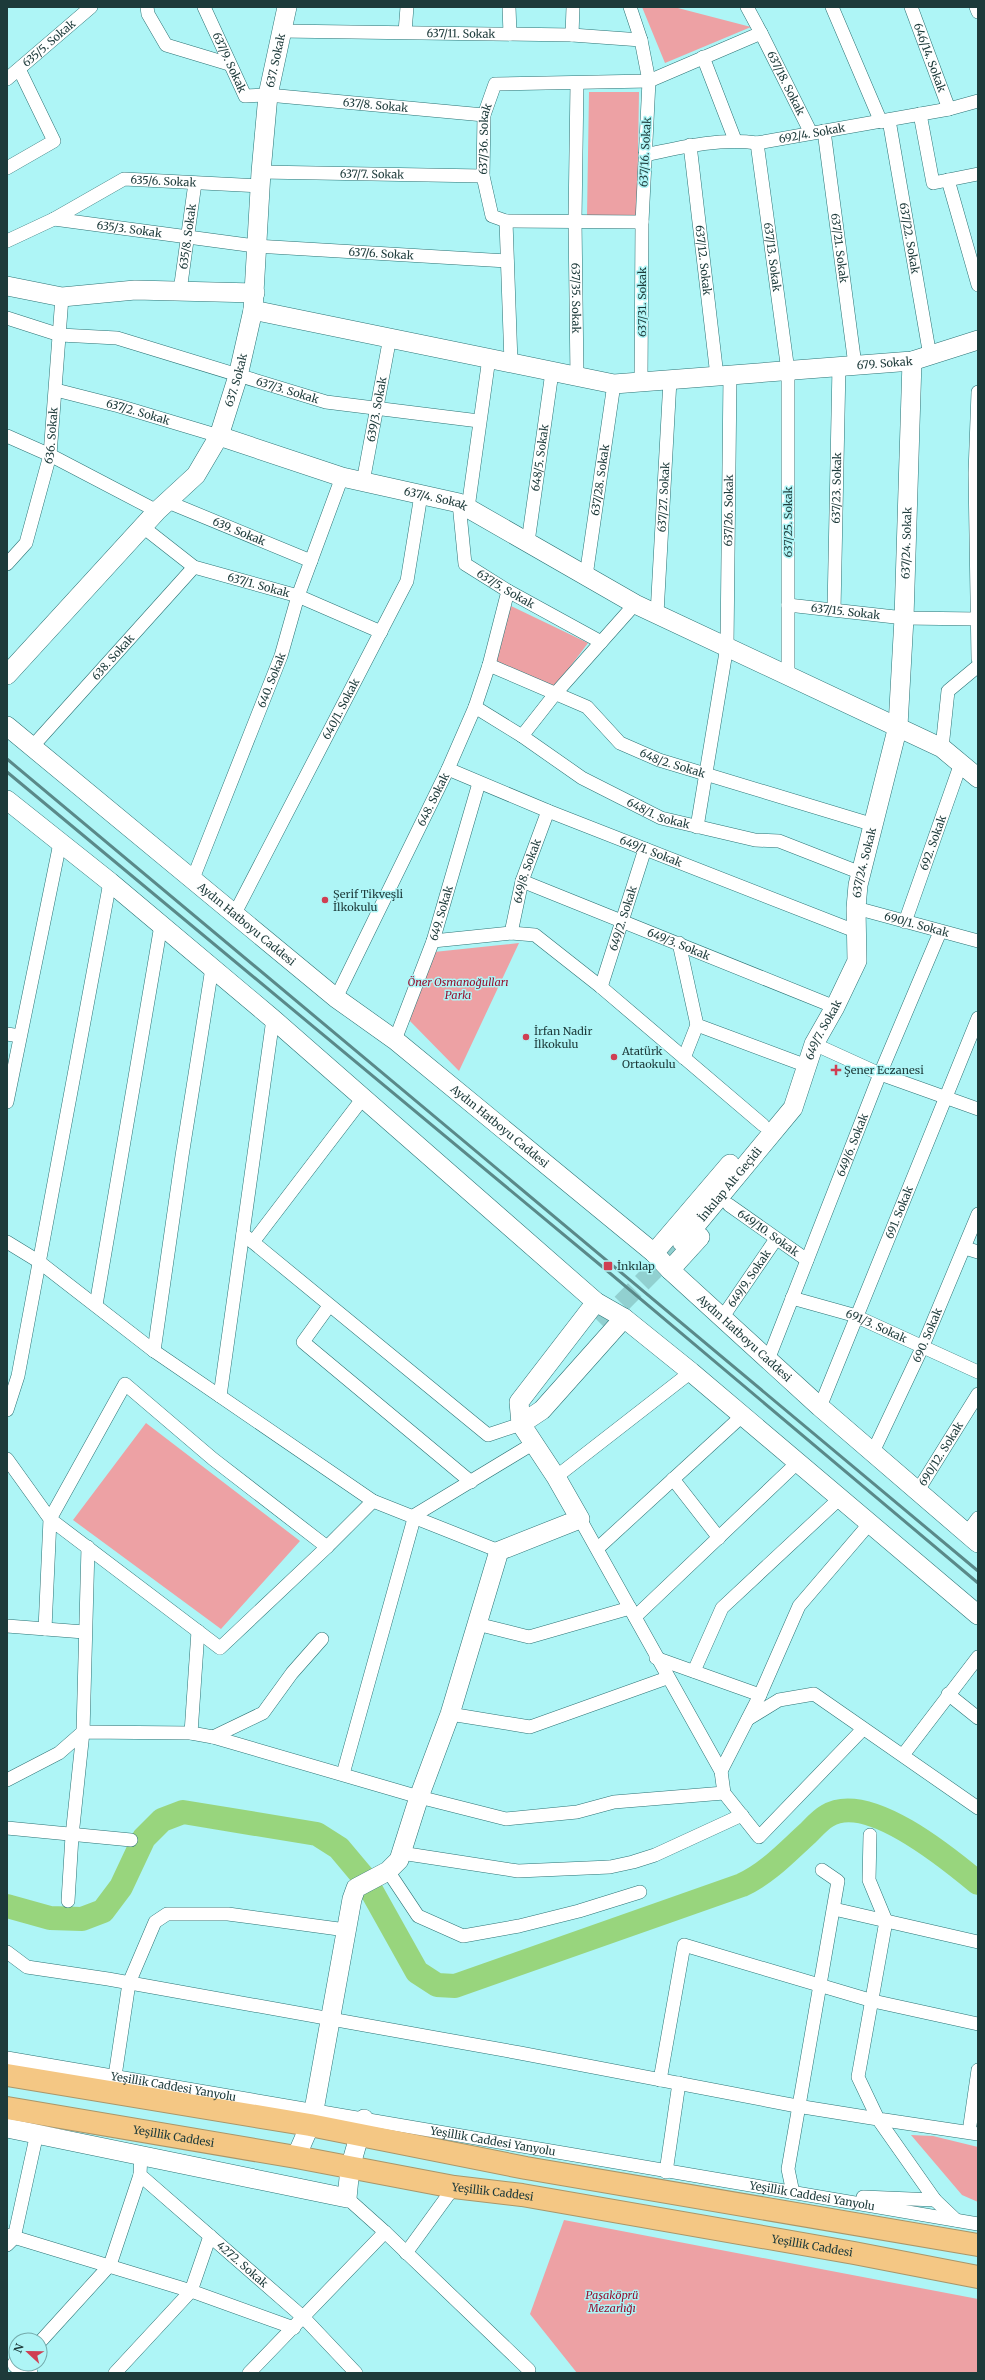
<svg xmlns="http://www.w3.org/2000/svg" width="985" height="2380" viewBox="0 0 985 2380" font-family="Merriweather,serif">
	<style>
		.green { fill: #eda1a4 }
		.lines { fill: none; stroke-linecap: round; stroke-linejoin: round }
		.river { stroke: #98d57d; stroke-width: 24 }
		.secondary-tunnel { stroke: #91d0d0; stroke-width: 19; stroke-dasharray: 19 10; stroke-linecap: butt }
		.street-casing { stroke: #2c7375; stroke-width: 14 }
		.secondary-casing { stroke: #2c7375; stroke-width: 20 }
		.highway-casing { stroke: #a9966a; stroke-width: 24 }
		.street { stroke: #fff; stroke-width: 13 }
		.secondary { stroke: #fff; stroke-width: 19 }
		.highway { stroke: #f4c784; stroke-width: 22 }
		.rail { stroke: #5a8989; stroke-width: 3 }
		.poi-dot { fill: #cf3f53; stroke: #aef5f6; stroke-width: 1.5 }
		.labels { text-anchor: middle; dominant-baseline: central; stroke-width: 3; stroke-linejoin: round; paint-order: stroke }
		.street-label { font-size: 11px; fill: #1d3a3a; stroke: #aef5f6 }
		.poi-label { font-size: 11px; fill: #1d3a3a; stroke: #aef5f6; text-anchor: start }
		.park-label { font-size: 11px; font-style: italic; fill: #96102f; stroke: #aef5f6 }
	</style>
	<rect width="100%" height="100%" fill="#aef5f6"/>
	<path class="green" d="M642,7h32l77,20 -86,36z
		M589,92h50l-2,124h-50z
		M511,606l77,37 -33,44 -61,-24z
		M519,943l-60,128 -51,-52 26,-67z
		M146,1423l154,118 -79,88 -148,-109z
		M911,2135l22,1 45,11v55l-16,-7z
		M564,2220l414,79v74h-401l-47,-59z"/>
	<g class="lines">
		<path class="river" d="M7,1906l43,12 32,1 21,-8 18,-24 23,-49 18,-18 21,-8 134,22 22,14 26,31 52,93 20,13 18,1 287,-101c26,-12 45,-33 66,-52 6,-6 12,-13 19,-17 40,-25 121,42 151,67"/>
		<path class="secondary-tunnel" d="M601,1324l81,-82"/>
		<defs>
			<g id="street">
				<path d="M147,7l1,7 18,31 63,19"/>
				<path id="s1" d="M204,7l41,89 23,-1 216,20"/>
				<path d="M509,7l1,27"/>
				<path d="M630,7l11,33 8,41 -7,141 -1,160"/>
				<path d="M832,7l49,115"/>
				<path id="s2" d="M911,7l38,102"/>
				<path d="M976,7l2,5"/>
				<path id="s3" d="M281,31l291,4 69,5"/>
				<path d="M405,32l2,-25"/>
				<path id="s4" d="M761,33l50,100"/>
				<path d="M572,35l1,-28"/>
				<path d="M703,57l32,83"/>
				<path id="s5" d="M7,79l84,-72"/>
				<path id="s6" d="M577,83l-2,137 2,157"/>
				<path d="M920,114l13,69 45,-9"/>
				<path id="s7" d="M889,120l41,236"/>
				<path id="s8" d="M824,131l31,234"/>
				<path id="s9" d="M757,143l31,228v303"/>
				<path id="s10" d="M690,145l27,231"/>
				<path id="s11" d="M645,155c37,-8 74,-17 112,-12l192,-34 29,-8"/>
				<path d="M7,168l47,-27 -34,-70"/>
				<path id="s12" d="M261,172l222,4"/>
				<path d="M948,180l30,105"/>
				<path id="s13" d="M54,219l201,27 252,15"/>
				<path d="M506,221l5,142"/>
				<path id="s14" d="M642,222l-136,-1 -14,-5 -9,-40 1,-61 11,-31 154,-3 112,-48 -14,-26"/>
				<path id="s15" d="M7,241l47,-22 70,-40 136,7"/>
				<path id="s16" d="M180,291l15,-108"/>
				<path id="s17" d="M7,318l53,17 57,3 209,64 153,19"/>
				<path id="s18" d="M56,390l63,16 100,30"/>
				<path d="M978,392l-3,81 3,186"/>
				<path d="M7,436l43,19 107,56"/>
				<path id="s19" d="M363,482l27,-145"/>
				<path id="s20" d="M168,502l143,59"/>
				<path id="s21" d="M459,503l6,61 43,27 93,51"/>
				<path d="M468,508l21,-150"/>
				<path id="s22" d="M143,527l51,40 104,29 83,36"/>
				<path id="s23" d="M528,542l24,-170"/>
				<path id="s24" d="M7,564l19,-21 24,-88 12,-158"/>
				<path id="s25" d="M586,576l28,-192"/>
				<path id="s26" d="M788,605l116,13 74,1"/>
				<path id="s27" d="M834,610l5,-244"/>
				<path id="s28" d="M657,614l13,-234"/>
				<path id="s29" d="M489,665l98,42 33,36 39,17 215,65"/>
				<path id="s30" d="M475,707l47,29 60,42 79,40 94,22 24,1 82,32"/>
				<path d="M522,736l33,-42 80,-90"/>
				<path id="s31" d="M32,747l162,-180"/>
				<path d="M942,748l6,-57 30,-25"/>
				<path id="s32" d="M448,769l100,42 307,120"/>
				<path id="s33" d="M697,827l30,-181 3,-271"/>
				<path id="s34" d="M192,881l89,-225 17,-60 44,-119"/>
				<path id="s35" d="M522,881l313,126"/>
				<path id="s36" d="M856,908l122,33"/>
				<path id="s37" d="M234,915l173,-334 14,-86"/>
				<path id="s38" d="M905,922l56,-159"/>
				<path id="s39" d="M511,933l11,-52 26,-70"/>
				<path d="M433,941l78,-8 24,2 66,52 162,138"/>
				<path d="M679,943l18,82 110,41"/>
				<path id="s40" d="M601,987l44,-138"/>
				<path id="s41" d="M336,998l112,-229 27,-62 14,-42 19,-74"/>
				<path d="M7,1034l13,2"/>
				<path id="s42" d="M395,1040l38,-99 46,-158"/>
				<path d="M814,1044l66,30 98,35"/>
				<path d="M684,1058l13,-33"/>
				<path d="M7,1102l53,-259"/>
				<path id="s43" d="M729,1205l78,55"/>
				<path d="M243,1234l245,201 33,-11"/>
				<path d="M7,1242l31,19 116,90 219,150 126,50"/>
				<path d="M253,1242l110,-144"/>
				<path d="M965,1248l13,4"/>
				<path id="s44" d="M792,1298l61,17 125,57"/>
				<path d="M96,1305l65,-380"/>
				<path d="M329,1306l-26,36 168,140"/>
				<path id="s45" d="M722,1318l54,-79"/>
				<path d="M154,1351l28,-195 30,-188"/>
				<path id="s46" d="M768,1360l112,-286 60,-142"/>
				<path d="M220,1396l53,-377"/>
				<path id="s47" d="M820,1407l158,-389"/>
				<path d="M7,1410l11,-34 92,-494"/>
				<path id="s48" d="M872,1454l50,-106 56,-134"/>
				<path d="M7,1459l43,60 170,129 107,-101 -114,-88 -88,-75 -75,135 -5,110"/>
				<path d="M556,1477l135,-105"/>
				<path d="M673,1479l46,59"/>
				<path id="s49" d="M917,1492l61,-98"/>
				<path d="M580,1519l141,252 3,22 35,44 104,-108"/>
				<path d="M966,1534l12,-16"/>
				<path d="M327,1547l46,-46"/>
				<path d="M598,1548l144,-132"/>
				<path d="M635,1617l162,-154"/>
				<path d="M477,1624l52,13 101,-29"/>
				<path d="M7,1626l77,6"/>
				<path d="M656,1658l104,37"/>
				<path d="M694,1671l28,-63 117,-109"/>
				<path d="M948,1694l30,24"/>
				<path d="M450,1714l80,13 137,-49"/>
				<path d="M748,1719l31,-19 35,-6 164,114"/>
				<path d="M191,1733l7,-102"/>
				<path d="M213,1737l50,-24 29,-40 30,-34"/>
				<path d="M903,1755l75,-98"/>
				<path d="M721,1771l39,-76 39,-89 71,-83"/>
				<path d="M343,1774l72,-259 119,-72"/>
				<path d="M7,1780l52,-27 24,-21 108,1 22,4 206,60 87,22 71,-7 37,-10 110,-9"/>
				<path d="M7,1828l124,12"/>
				<path d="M870,1835l-1,45 17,41 -28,156 20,42 100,15"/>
				<path d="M401,1853l117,18 92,-4 23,-5 22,-7 87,-40"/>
				<path d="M388,1871l30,45 45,20 56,-10 60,-15 61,-19"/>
				<path d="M68,1901l4,-65 11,-104 5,-185"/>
				<path d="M834,1909l144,33"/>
				<path d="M7,1952l20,15 81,12 412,74 277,53 81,13 57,81 21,20"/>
				<path id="s50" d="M7,2058l971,166"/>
				<path d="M115,2076l14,-93 26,-61 12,-8h61l118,16"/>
				<path d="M660,2080l24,-135 189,56 105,23"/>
				<path d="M969,2132l9,-62"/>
				<path id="s51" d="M141,2154l-1,21 164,143 52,55"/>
				<path d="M666,2172l13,-89"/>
				<path d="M793,2193l-5,-24 50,-288 -16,-11"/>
				<path d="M863,2197l72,3"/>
				<path d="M347,2198l38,34"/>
				<path d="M7,2235l184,56 103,37"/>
				<path d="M7,2245l7,-7 23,-105"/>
				<path d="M406,2253l48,-66"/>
				<path d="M40,2342l70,-77 30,-90"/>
				<path d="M115,2373l76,-82 19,-55"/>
				<path d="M249,2373l136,-141 144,138"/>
			</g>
			<g id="secondary">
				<path d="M7,286l55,11 73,-7 120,3"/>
				<path id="s52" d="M253,310l361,74 298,-23 66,-21"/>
				<path id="s53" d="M219,436l123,41 117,26 176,101 307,144 36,30"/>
				<path id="s54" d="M7,675l150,-164 39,-36 23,-39 19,-60 15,-66 8,-138 7,-77 19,-88"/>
				<path id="s55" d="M7,726l329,272 59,42 259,213 16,17 150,137 158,136"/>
				<path d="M7,800l103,82 163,137 323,283 28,16 67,54 287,243"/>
				<path id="s56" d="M682,1242l111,-134 21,-64 21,-37 22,-46 -1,-53 2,-23 40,-159 6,-108 8,-257"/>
				<path d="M654,1253l76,-89"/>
				<path d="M670,1270l30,-33"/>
				<path d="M521,1424l21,-14 82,-92"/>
				<path d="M7,2128l340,70 3,-30 14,-49"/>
				<path d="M296,2157l14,-32 4,-15 38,-211 4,-11 32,-17 11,-11 20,-63 31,-83 49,-163 81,-32 -24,-42 -35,-53 -2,-22 77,-100"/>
				<path d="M17,2364l11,9"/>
			</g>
			<g id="highway">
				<path d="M7,2075l303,50 216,43 452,77"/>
				<path id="s57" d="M7,2108l289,49 158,30 68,8 332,58 124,24"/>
			</g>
		</defs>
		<use href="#street" class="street-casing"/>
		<use href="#secondary" class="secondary-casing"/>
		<use href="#highway" class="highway-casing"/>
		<use href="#street" class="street"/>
		<use href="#secondary" class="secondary"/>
		<use href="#highway" class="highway"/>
		<path class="rail" d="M7,759l971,812
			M7,772l598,497 373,314"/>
	</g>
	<g class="poi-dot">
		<circle cx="325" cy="900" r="4"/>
		<circle cx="526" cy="1037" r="4"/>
		<circle cx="614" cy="1057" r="4"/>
		<path d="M834 1064h4v4h4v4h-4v4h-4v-4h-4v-4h4z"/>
		<rect x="603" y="1261" width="10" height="10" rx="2"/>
	</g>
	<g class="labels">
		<g class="street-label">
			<text stroke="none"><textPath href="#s3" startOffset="180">637/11. Sokak</textPath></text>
			<text stroke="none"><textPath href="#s5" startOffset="55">635/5. Sokak</textPath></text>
			<text stroke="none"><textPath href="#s2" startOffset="54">646/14. Sokak</textPath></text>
			<text stroke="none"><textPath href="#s54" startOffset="702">637. Sokak</textPath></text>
			<text stroke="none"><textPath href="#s1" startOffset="61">637/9. Sokak</textPath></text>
			<text stroke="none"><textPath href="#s4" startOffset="56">637/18. Sokak</textPath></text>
			<text stroke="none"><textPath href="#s1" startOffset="229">637/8. Sokak</textPath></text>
			<text stroke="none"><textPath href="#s11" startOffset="169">692/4. Sokak</textPath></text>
			<text stroke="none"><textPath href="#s14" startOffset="229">637/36. Sokak</textPath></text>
			<text transform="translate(645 152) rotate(-87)">637/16. Sokak</text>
			<text stroke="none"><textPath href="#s12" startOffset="111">637/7. Sokak</textPath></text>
			<text stroke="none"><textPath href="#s15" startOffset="172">635/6. Sokak</textPath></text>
			<text stroke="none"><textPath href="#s13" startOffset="76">635/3. Sokak</textPath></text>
			<text stroke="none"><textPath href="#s16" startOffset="55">635/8. Sokak</textPath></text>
			<text stroke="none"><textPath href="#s7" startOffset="120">637/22. Sokak</textPath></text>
			<text stroke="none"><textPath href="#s8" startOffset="118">637/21. Sokak</textPath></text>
			<text stroke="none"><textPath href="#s13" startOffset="329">637/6. Sokak</textPath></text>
			<text stroke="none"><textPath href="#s9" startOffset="115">637/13. Sokak</textPath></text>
			<text stroke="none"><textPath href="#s10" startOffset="116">637/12. Sokak</textPath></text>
			<text stroke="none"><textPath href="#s6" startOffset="215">637/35. Sokak</textPath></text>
			<text transform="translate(642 302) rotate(-90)">637/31. Sokak</text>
			<text stroke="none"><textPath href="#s52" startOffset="640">679. Sokak</textPath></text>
			<text stroke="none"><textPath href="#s54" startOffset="379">637. Sokak</textPath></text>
			<text stroke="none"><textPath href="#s17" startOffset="291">637/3. Sokak</textPath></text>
			<text stroke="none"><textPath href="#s19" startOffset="74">639/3. Sokak</textPath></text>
			<text stroke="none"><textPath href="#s18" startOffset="85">637/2. Sokak</textPath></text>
			<text stroke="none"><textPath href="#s24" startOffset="139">636. Sokak</textPath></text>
			<text stroke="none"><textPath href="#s23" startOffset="85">648/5. Sokak</textPath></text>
			<text stroke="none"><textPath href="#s25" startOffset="97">637/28. Sokak</textPath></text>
			<text stroke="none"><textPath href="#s27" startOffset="122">637/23. Sokak</textPath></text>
			<text stroke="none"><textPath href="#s28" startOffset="117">637/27. Sokak</textPath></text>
			<text stroke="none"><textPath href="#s53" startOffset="226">637/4. Sokak</textPath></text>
			<text stroke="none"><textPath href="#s33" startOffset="319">637/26. Sokak</textPath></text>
			<text transform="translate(788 522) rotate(-90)">637/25. Sokak</text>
			<text stroke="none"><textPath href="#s20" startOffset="77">639. Sokak</textPath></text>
			<text stroke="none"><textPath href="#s56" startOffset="758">637/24. Sokak</textPath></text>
			<text stroke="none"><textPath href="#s22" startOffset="132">637/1. Sokak</textPath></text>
			<text stroke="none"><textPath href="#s21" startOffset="109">637/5. Sokak</textPath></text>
			<text stroke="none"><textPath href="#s26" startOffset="58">637/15. Sokak</textPath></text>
			<text stroke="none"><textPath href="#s31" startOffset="121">638. Sokak</textPath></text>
			<text stroke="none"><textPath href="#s34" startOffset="216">640. Sokak</textPath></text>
			<text stroke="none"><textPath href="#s37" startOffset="232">640/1. Sokak</textPath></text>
			<text stroke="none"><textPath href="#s29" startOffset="212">648/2. Sokak</textPath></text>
			<text stroke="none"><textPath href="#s41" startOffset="221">648. Sokak</textPath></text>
			<text stroke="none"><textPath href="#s30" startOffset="213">648/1. Sokak</textPath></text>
			<text stroke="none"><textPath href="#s38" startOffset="84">692. Sokak</textPath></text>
			<text stroke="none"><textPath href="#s32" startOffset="219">649/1. Sokak</textPath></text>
			<text stroke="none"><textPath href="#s56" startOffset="434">637/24. Sokak</textPath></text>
			<text stroke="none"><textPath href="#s39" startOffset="64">649/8. Sokak</textPath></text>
			<text stroke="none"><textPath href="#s42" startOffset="135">649. Sokak</textPath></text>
			<text stroke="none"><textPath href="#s40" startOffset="72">649/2. Sokak</textPath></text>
			<text stroke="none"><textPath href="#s55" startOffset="311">Aydın Hatboyu Caddesi</textPath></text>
			<text stroke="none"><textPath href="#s36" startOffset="63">690/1. Sokak</textPath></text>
			<text stroke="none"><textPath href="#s35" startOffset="169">649/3. Sokak</textPath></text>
			<text stroke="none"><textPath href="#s56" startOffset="258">649/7. Sokak</textPath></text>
			<text stroke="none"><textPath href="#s55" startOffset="635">Aydın Hatboyu Caddesi</textPath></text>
			<text stroke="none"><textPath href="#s46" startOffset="231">649/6. Sokak</textPath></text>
			<text stroke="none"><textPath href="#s56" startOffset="75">İnkılap Alt Geçidi</textPath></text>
			<text stroke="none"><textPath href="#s47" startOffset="210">691. Sokak</textPath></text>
			<text stroke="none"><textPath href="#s43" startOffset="48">649/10. Sokak</textPath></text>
			<text stroke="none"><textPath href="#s45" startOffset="48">649/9. Sokak</textPath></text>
			<text stroke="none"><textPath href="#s44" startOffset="89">691/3. Sokak</textPath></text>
			<text stroke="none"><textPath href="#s48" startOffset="131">690. Sokak</textPath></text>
			<text stroke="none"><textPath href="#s55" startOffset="959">Aydın Hatboyu Caddesi</textPath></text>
			<text stroke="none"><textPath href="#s49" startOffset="45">690/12. Sokak</textPath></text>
			<text stroke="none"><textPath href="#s50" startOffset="169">Yeşillik Caddesi Yanyolu</textPath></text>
			<text stroke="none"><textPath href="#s57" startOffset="169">Yeşillik Caddesi</textPath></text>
			<text stroke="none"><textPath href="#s50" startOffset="493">Yeşillik Caddesi Yanyolu</textPath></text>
			<text stroke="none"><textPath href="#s57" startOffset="493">Yeşillik Caddesi</textPath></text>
			<text stroke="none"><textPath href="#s50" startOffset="817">Yeşillik Caddesi Yanyolu</textPath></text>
			<text stroke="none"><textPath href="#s57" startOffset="817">Yeşillik Caddesi</textPath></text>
			<text stroke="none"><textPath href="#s51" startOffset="157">4272. Sokak</textPath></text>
		</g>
		<g class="poi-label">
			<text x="333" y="894">Şerif Tikveşli<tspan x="333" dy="13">İlkokulu</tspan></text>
			<text x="534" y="1031">İrfan Nadir<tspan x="534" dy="13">İlkokulu</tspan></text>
			<text x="622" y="1051">Atatürk<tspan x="622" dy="13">Ortaokulu</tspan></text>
			<text x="844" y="1070">Şener Eczanesi</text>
			<text x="617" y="1266">İnkılap</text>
		</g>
		<g class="park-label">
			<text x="458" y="982">Öner Osmanoğulları<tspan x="458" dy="13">Parkı</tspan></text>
			<text x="612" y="2295">Paşaköprü<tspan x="612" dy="13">Mezarlığı</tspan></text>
		</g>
	</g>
	<rect width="985" height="2380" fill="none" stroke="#1d3a3a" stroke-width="16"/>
	<g transform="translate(28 2352) rotate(292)"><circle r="19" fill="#aef5f6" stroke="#74aaab"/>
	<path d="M0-3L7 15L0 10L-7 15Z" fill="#cf3f53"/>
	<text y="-6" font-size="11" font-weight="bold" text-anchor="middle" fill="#1d3a3a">N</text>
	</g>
</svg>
